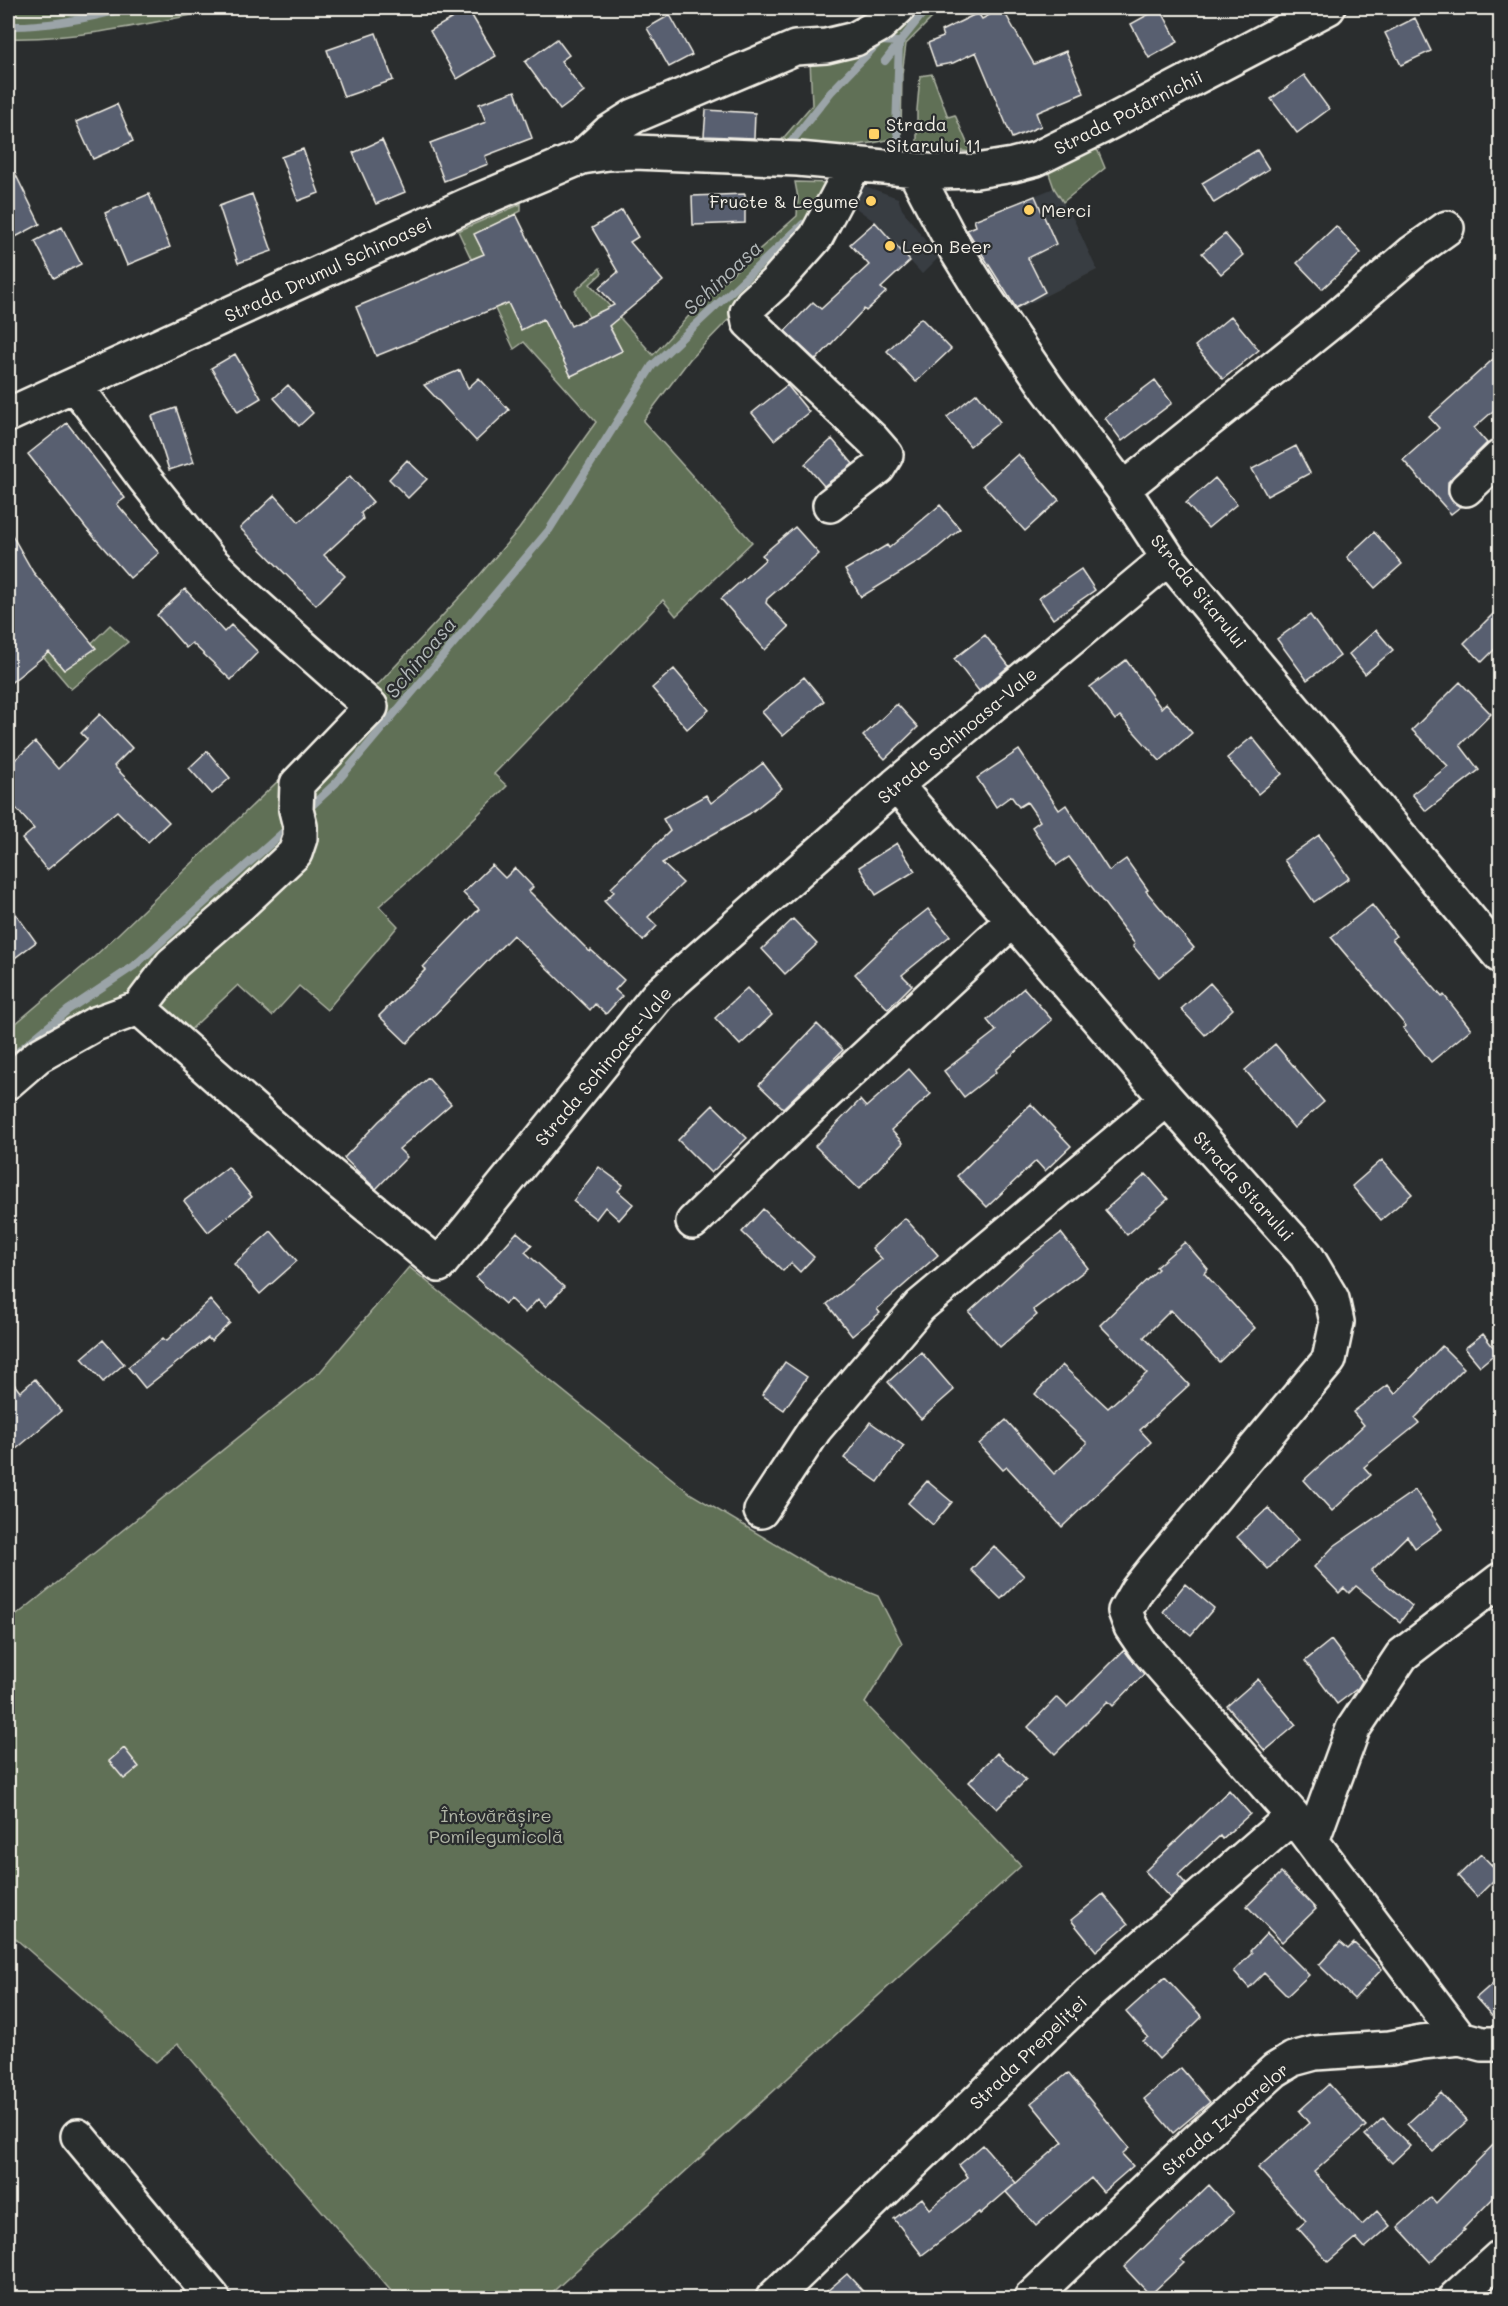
<svg xmlns="http://www.w3.org/2000/svg" width="1508" height="2306" viewBox="0 0 1508 2306" font-family="Mali,sans-serif">
	<style>
		.built { fill: #383c42 }
		.green { fill: #616f57; stroke: #aab0a0; stroke-width: 1.5 }
		.lines { fill: none; stroke-linecap: round; stroke-linejoin: round }
		.stream { stroke: #9ba4a8; stroke-width: 8 }
		.building { fill: #595f70; stroke: #f4f1e8; stroke-width: 1.5 }
		.minor-casing { stroke: #f4f1e8; stroke-width: 38 }
		.minor { stroke: #2a2d2e; stroke-width: 33 }
		.poi-dot { fill: #ffd166; stroke: #2a2d2e; stroke-width: 2 }
		.labels { text-anchor: middle; dominant-baseline: central; stroke-width: 4.5; stroke-linejoin: round; paint-order: stroke }
		.street-label { font-size: 18px; fill: #f4f1e8; stroke: #2a2d2e }
		.poi-label { font-size: 18px; fill: #f4f1e8; stroke: #2a2d2e; text-anchor: start }
		.park-label { font-size: 18px; fill: #b2b6a7; stroke: #2a2d2e }
		.water-label { font-size: 20px; font-style: italic; fill: #b1b7b8; stroke: #2a2d2e }
	</style>
	<rect width="100%" height="100%" fill="#2a2d2e"/>
	<filter id="ink" filterUnits="userSpaceOnUse"><feTurbulence type="fractalNoise" baseFrequency=".0167" numOctaves="2"/><feDisplacementMap in="SourceGraphic" scale="12" xChannelSelector="R" yChannelSelector="G"/><feConvolveMatrix kernelMatrix="1 2 1 2 8 2 1 2 1" color-interpolation-filters="sRGB"/></filter>
	<g filter="url(#ink)">
		<path class="built" d="M862,185l36,13 4,11 36,49 -16,16 -47,-52 -23,-17z
			M1054,188l20,32 23,50 -86,43 -45,-82 10,-5 -2,-6z"/>
		<path class="green" d="M8,8h219c-72,14 -145,32 -219,30z
			M908,8h34l-36,36 -4,30 -1,61c-29,14 -90,11 -123,9l34,-39 -2,-45z
			M932,74l16,43 7,-2 16,37 -54,-6v-36l3,-34z
			M1091,147l7,4 7,17 -42,34 -9,-14 -7,-20z
			M795,182l38,1 -25,44 -80,93 -38,39 -47,62 109,121 -76,74 -13,-16 -169,174 13,12 -84,82 -44,38 19,20 -71,84 -28,-24 -27,30 -34,-31 -52,49 -44,-44 -134,82v-42l86,-73 277,-265 101,-108 47,-55 77,-107 -72,-80 -10,7 -56,-118 63,-27v7l-46,24 46,94 36,-17 -5,24 19,40 51,-25 -20,-40 -13,6 -14,-26 25,-23 2,5 -12,11 63,71 55,-60 89,-79 1,-18z
			M8,602l56,68 46,-45 18,17 -57,47 -63,-74z
			M409,1267l282,227 138,82 49,20 24,47 -37,60 156,163 -475,432h-149l-219,-254 -22,18 -148,-130v-310l312,-250z"/>
		<g class="lines">
			<path class="stream" d="M8,26c39,1 82,-8 120,-18
				M885,61l42,-53
				M788,146l43,-54 49,-51 19,1 -3,87 4,14
				M305,812l31,-29 213,-253 103,-164 151,-142
				M8,1060l60,-50 66,-44 156,-140"/>
		</g>
		<path class="building" d="M1002,8l32,56 32,-13 18,42 -48,20 5,13 -29,12 -36,-86 -23,11 -17,3 -8,-23 15,-6 -2,-6 37,-18 4,6z
			M1160,8l18,34 -29,16 -18,-34z
			M468,9l28,47 -39,23 -27,-48z
			M670,15l22,40 -23,12 -22,-39z
			M1415,18l16,33 -30,14 -16,-32z
			M376,33l17,47 -49,17 -17,-47z
			M557,39l12,16 -8,6 23,31 -24,18 -35,-48z
			M1304,75l25,34 -32,24 -26,-34z
			M515,91l17,47 -47,18 3,8 -44,17 -14,-38 56,-21 -7,-18z
			M117,104l16,37 -40,18 -17,-37z
			M706,110l49,3 -1,25 -50,-2z
			M382,140l23,52 -29,12 -23,-51z
			M303,149l16,44 -21,8 -17,-44z
			M1257,150l12,19 -55,34 -12,-20z
			M8,159l32,65 -32,17z
			M149,194l21,53 -43,18 -22,-52z
			M252,194l20,57 -34,12 -19,-57z
			M745,194v29l-52,2 -1,-29z
			M1035,196l21,48 -28,14 17,34 -29,16 -49,-78 9,-4 -2,-6z
			M622,210l16,27 -8,5 33,39 -54,45 13,25 -51,25 -28,-57 -22,11 -13,-27 -132,53 -20,-49 128,-53 -10,-20 42,-20 55,112 43,-21 -15,-17 19,-16 -26,-44z
			M875,222l35,39 -29,27 5,4 -20,19 -2,-2 -48,51 -31,-29 28,-29 8,7 48,-44 -19,-21z
			M1336,226l25,27 -39,36 -25,-26z
			M62,227l19,37 -27,14 -19,-37z
			M1225,234l18,21 -22,19 -19,-21z
			M1231,316l28,34 -36,29 -28,-33z
			M921,318l30,31 -35,33 -29,-31z
			M1500,353v52l-26,23 13,15 -39,39v12l4,7 8,6 -9,7 -48,-54 36,-32 -10,-11z
			M235,354l26,44 -23,14 -27,-44z
			M460,370l8,18 11,-10 30,32 -33,31 -52,-56z
			M1155,380l17,23 -50,38 -17,-23z
			M288,385l25,28 -14,13 -25,-28z
			M787,385l22,27 -35,28 -22,-27z
			M977,393l23,29 -30,24 -23,-29z
			M176,408l18,54 -25,8 -17,-54z
			M67,423l58,75 -8,6 42,49 -29,25 -44,-50 -58,-74z
			M832,439l21,25 -29,22 -19,-22z
			M1296,446l14,27 -43,23 -15,-27z
			M1018,454l41,46 -34,31 -42,-46z
			M407,460l20,19 -19,19 -19,-19z
			M350,476l23,26 -12,11 2,6 -39,36 21,21 -29,29 -76,-77 35,-33 24,27z
			M1215,478l22,26 -29,24 -22,-25z
			M940,505l20,24 -32,27 -67,41 -16,-27 42,-25 2,3z
			M795,527l24,27 -52,45 -1,4 23,24 -24,23 -44,-51 45,-40 -4,-4z
			M8,528l25,44 63,76 -32,22 -15,-18 -41,33z
			M1374,532l28,32 -27,24 -28,-31z
			M1081,569l14,21 -42,29 -14,-21z
			M185,589l39,43 7,-7 27,27 -27,28 -39,-37 -6,5 -29,-33z
			M1500,607v37l-18,18 -18,-19z
			M1310,615l30,41 -33,24 -30,-41z
			M1376,630l17,20 -28,24 -16,-20z
			M985,635l24,31 -30,25 -25,-32z
			M1126,660l35,48 5,-5 26,30 -32,28 -40,-45 -5,4 -25,-33z
			M674,669l35,41 -22,19 -35,-41z
			M804,677l20,24 -41,35 -21,-24z
			M1460,682l31,32 -31,31 19,25 -53,41 -14,-17 36,-28 -36,-36z
			M897,704l21,23 -33,32 -22,-23z
			M100,714l32,34 -18,18 55,56 -21,20 -31,-31 -70,59 -25,-31 12,-10 -26,-30v-33l27,-24 23,27 29,-30 -6,-6z
			M1252,737l30,37 -24,20 -31,-36z
			M1019,750l40,60 7,-5 43,66 17,-12 22,31 -2,1 48,57 -35,29 -26,-31 2,-2 -66,-87 -12,8 -25,-38 8,-6 -13,-19 -8,5 -8,-11 -15,11 -19,-29z
			M207,751l23,27 -18,16 -23,-26z
			M763,763l19,25 -33,26 -87,49 21,20 -35,34 9,9 -14,15 -39,-40 10,-9 -3,-4 59,-57 -7,-12 43,-24 5,8z
			M1319,835l30,43 -35,24 -30,-42z
			M897,843l18,28 -39,24 -17,-28z
			M492,865l13,13 10,-10 18,19 -4,4 61,61 1,-2 33,30 -9,10 7,6 -16,18 -11,-10 -5,6 -77,-75 -106,108 -28,-27 47,-47 -3,-2 56,-58 -16,-16z
			M8,903l28,39 -28,21z
			M1372,905l24,31 -4,3 50,58 2,-2 27,34 -40,33 -28,-34 3,-2 -75,-89z
			M928,909l22,27 -48,39 10,10 -24,24 -33,-35 45,-43z
			M793,919l24,25 -32,30 -23,-25z
			M1210,983l23,26 -28,26 -24,-26z
			M747,988l25,27 -32,30 -25,-27z
			M1024,988l28,32 -57,50 1,2 -32,25 -20,-26 52,-40 -9,-11z
			M817,1024l26,26 -60,58 -24,-23z
			M1275,1044l49,58 -30,26 -49,-58z
			M909,1069l22,25 -40,36 12,13 -44,46 -44,-43 45,-46 6,7z
			M428,1078l23,26 -52,45 8,8 -31,32 -32,-31 35,-37z
			M1031,1104l40,42 -26,25 -9,-10 -49,46 -30,-31z
			M713,1105l34,33 -36,35 -33,-33z
			M1382,1160l30,34 -31,26 -29,-34z
			M228,1167l24,30 -44,35 -24,-31z
			M599,1167l24,18 -5,6 15,13 -14,16 -14,-13 -9,12 -23,-18z
			M1146,1174l22,25 -41,36 -22,-25z
			M763,1209l51,48 -14,15 -9,-9 -8,8 -41,-39z
			M905,1218l33,37 -61,54 3,4 -28,23 -25,-32 55,-45 -10,-11z
			M271,1231l26,30 -37,33 -26,-30z
			M517,1232l15,13 -7,7 39,35 -18,20 -8,-8 -13,14 -15,-14 -5,5 -29,-26z
			M1061,1233l27,35 -55,42 4,5 -37,32 -31,-35 63,-57z
			M1185,1242l23,27 -4,4 51,55 -36,34 -48,-52 -27,27 45,48 -49,45 11,12 -89,85 -55,-60 -4,3 -24,-26 27,-24 48,54 33,-31 -52,-49 27,-29 46,43 39,-35 -47,-48 58,-56 -2,-2z
			M210,1300l20,23 -19,18 -3,-3 -63,50 -17,-21 35,-29 3,3z
			M1483,1334l14,18 -17,14 -15,-18z
			M103,1340l21,24 -21,18 -21,-24z
			M1442,1346l22,22 -49,50 4,5 -55,44 7,8 -39,36 -28,-31 60,-55 -11,-13 35,-27 7,9z
			M921,1352l33,38 -33,29 -33,-37z
			M785,1362l22,15 -23,33 -22,-15z
			M8,1376l12,16 15,-13 26,32 -53,45z
			M870,1422l34,24 -26,36 -34,-24z
			M927,1481l25,21 -19,23 -25,-22z
			M1415,1490l27,39 -27,19 -8,-12 -36,35 41,35 -12,16 -44,-36 -7,7 -5,-5 -5,5 -25,-26 20,-21z
			M1268,1508l30,32 -30,29 -31,-32z
			M994,1546l30,30 -23,23 -30,-29z
			M1185,1584l29,24 -23,27 -28,-23z
			M1331,1640l31,41 -4,7 -21,16 -32,-43z
			M1124,1650l20,24 -31,32 -5,-5 -53,53 -27,-27 29,-30 10,10z
			M1258,1679l38,46 -31,26 -38,-45z
			M124,1748l15,19 -15,12 -15,-18z
			M997,1753l29,27 -29,29 -28,-27z
			M1229,1790l21,24 -28,25 -2,-3 -42,39 8,9 -16,14 -25,-27z
			M1481,1854l19,20 -23,23 -19,-21z
			M1281,1873l35,36 -34,33 -35,-36z
			M1103,1894l25,30 -32,27 -25,-31z
			M1267,1933l42,42 -22,21 -23,-23 -15,15 -15,-17 18,-18 -2,-2z
			M1340,1942l8,7 6,-6 28,26 -28,30 -35,-34z
			M1165,1977l37,40 -43,42 -16,-18 5,-4 -22,-25z
			M1500,1977v48l-24,-27z
			M1181,2068l29,34 -37,31 -29,-34z
			M1068,2073l61,75 -7,6 11,12 -30,26 -12,-14 -55,48 -30,-34 57,-50 -32,-39z
			M1329,2084l37,42 -52,46 48,53 15,-14 13,15 -25,22 -9,-10 -28,24 -30,-34 8,-7 -48,-53 51,-45 -10,-12z
			M1441,2093l26,28 -34,31 -26,-28z
			M1383,2118l27,28 -18,17 -27,-28z
			M1500,2138v53l-37,38 2,1 -35,32 -32,-35 33,-30 5,6z
			M983,2145l33,38 -36,31 -1,-2 -57,43 -28,-36 28,-21 8,11 38,-32 -9,-12z
			M1209,2185l25,28 -53,47 3,3 -34,32 -26,-28z
			M847,2274l22,24h-50z"/>
		<g class="lines">
			<defs>
				<path id="minor" d="M582,157l27,-25 25,-16 161,-68 31,-2 29,-7 25,-14 18,-17
					M914,170l42,80 29,47 62,91 76,101 45,69 332,398
					M8,415l457,-209 117,-49 26,-4 27,-1 163,7 140,13 38,-1 37,-6 23,-6 67,-33 225,-118
					M1123,489l213,-171 76,-65 35,-25
					M1466,489l34,-32
					M830,505l48,-37 8,-13 -13,-15 -124,-118 -2,-10 5,-8 23,-21 41,-46 38,-72
					M896,785l271,314 139,156 26,44 5,23 -8,38 -176,210 -16,20 -12,21 6,16 13,19 149,170 167,222
					M139,1008l149,132 151,125 219,-270 238,-210 272,-227
					M8,1082l30,-26 57,-32 44,-16 33,-44 69,-60 54,-51 5,-15v-12l-4,-16 1,-26 74,-77 -123,-109 -37,-36 -67,-84 -69,-93
					M693,1222l113,-110 207,-192
					M761,1511l54,-82 105,-123 247,-207
					M1312,1841l41,-112 49,-74 98,-75
					M78,2136l135,162
					M773,2298l314,-303 206,-179
					M1031,2298l164,-156 80,-72 18,-11 22,-6 75,-5 32,-6 38,-4 22,6h18
					M1455,2298l45,-41"/>
			</defs>
			<use href="#minor" class="minor-casing"/>
			<use href="#minor" class="minor"/>
		</g>
	</g>
	<g class="poi-dot">
		<rect x="868" y="128" width="12" height="12" rx="3"/>
		<circle cx="871" cy="201" r="6"/>
		<circle cx="1029" cy="210" r="6"/>
		<circle cx="890" cy="246" r="6"/>
	</g>
	<g class="labels">
		<g class="street-label">
			<text transform="translate(1128 112) rotate(-27)">Strada Potârnichii</text>
			<text transform="translate(328 269) rotate(-25)">Strada Drumul Schinoasei</text>
			<text transform="translate(1199 591) rotate(51)">Strada Sitarului</text>
			<text transform="translate(957 735) rotate(-40)">Strada Schinoasa-Vale</text>
			<text transform="translate(603 1066) rotate(-50)">Strada Schinoasa-Vale</text>
			<text transform="translate(1244 1186) rotate(48)">Strada Sitarului</text>
			<text transform="translate(1028 2052) rotate(-44)">Strada Prepeliței</text>
			<text transform="translate(1225 2119) rotate(-41)">Strada Izvoarelor</text>
		</g>
		<g class="poi-label">
			<text x="886" y="124">Strada<tspan x="886" dy="21">Sitarului 11</tspan></text>
			<text x="859" y="201" text-anchor="end">Fructe &amp; Legume</text>
			<text x="1041" y="210">Merci</text>
			<text x="902" y="246">Leon Beer</text>
		</g>
		<g class="park-label">
			<text x="496" y="1815">Întovărășire<tspan x="496" dy="21">Pomilegumicolă</tspan></text>
		</g>
		<g class="water-label">
			<text transform="translate(722 277) rotate(-43)">Schinoasa</text>
			<text transform="translate(420 657) rotate(-50)">Schinoasa</text>
		</g>
	</g>
	<rect width="1508" height="2306" fill="none" stroke="#2a2d2e" stroke-width="30"/>
	<rect x="15" y="15" width="1478" height="2276" fill="none" stroke="#f4f1e8" stroke-width="2" filter="url(#ink)"/>
</svg>
